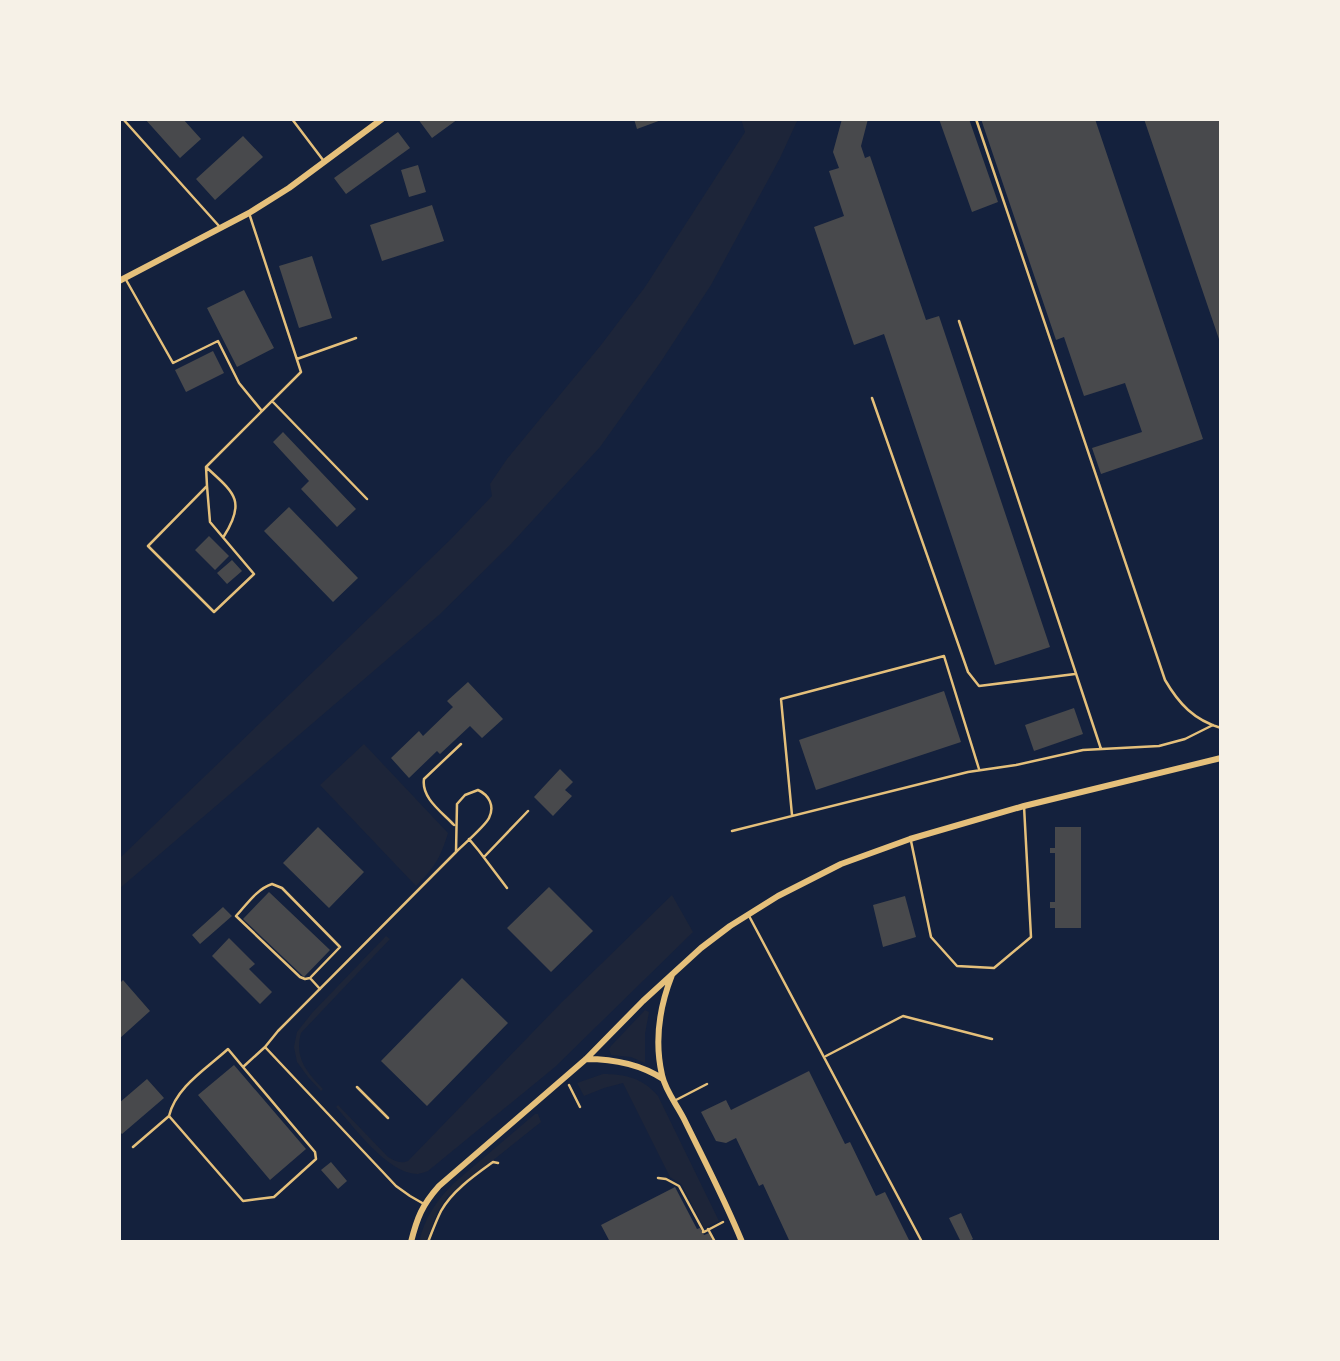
<svg xmlns="http://www.w3.org/2000/svg" width="1340" height="1361" viewBox="0 0 1340 1361" font-family="'Source Sans 3',sans-serif">
	<style>
		.green { fill: #1d2539 }
		.building { fill: #48494c }
		.lines { fill: none; stroke-linecap: round; stroke-linejoin: round }
		.path { stroke: #e5c07b; stroke-width: 2.5 }
		.service { stroke: #e5c07b; stroke-width: 2.5 }
		.minor { stroke: #e5c07b; stroke-width: 6 }
	</style>
	<rect width="100%" height="100%" fill="#14213d"/>
	<path class="green" d="M741,119h57l-18,39 -69,127 -51,78 -60,84 -90,98 -71,70 -320,274v-30l2,-2 330,-318 41,-43 -2,-12 17,-25 94,-114 44,-58 100,-155z
		M364,744l84,89c-8,26 -13,34 -32,53l-96,-101z
		M672,895l21,37 -138,135 -127,104c-3,1 -9,3 -11,3 -30,-1 -63,-47 -81,-67l2,-2 50,52c7,4 12,7 20,4l154,-159z
		M386,936l4,3 -89,94c-7,25 6,39 22,56l-2,2 -13,-14 -11,-15 -3,-15 3,-15 15,-19z
		M645,1010l4,2 -4,22v29l-14,-6 -20,-2 -2,-6 2,-3z
		M603,1074c22,0 40,4 55,22l61,125 -15,7 -22,-43 -12,-8 -47,-94 -19,5 -20,8 -7,-13z
		M535,1114h3l3,8 -94,75 -9,14 -12,31h-7c6,-25 17,-41 35,-59z"/>
	<path class="building" d="M145,119h38l18,20 -21,19z
		M418,119h40l-26,19z
		M634,119h30l-27,10z
		M842,119h26l-7,27 4,12 5,-2 56,164 13,-4 111,331 -55,18 -111,-331 -30,11 -40,-118 30,-11 -15,-45 10,-3 -6,-16z
		M939,119h30l29,83 -26,10z
		M981,119h114l108,320 -102,35 -9,-26 50,-16 -17,-49 -41,13 -20,-59 -8,3z
		M1144,119h77v226z
		M398,132l12,16 -64,46 -12,-16z
		M243,136l20,21 -48,43 -19,-21z
		M418,165l8,27 -17,5 -8,-27z
		M432,205l12,36 -62,20 -12,-36z
		M312,256l20,62 -33,10 -20,-62z
		M244,290l30,58 -37,19 -30,-59z
		M213,351l11,22 -38,19 -11,-22z
		M283,432l73,77 -19,18 -36,-38 8,-8 -36,-39z
		M289,507l69,71 -25,24 -69,-71z
		M209,536l20,20 -14,14 -20,-20z
		M232,560l10,11 -15,13 -10,-11z
		M468,682l35,37 -21,19 -12,-12 -30,28 -3,-3 -28,27 -18,-20 28,-27 4,5 30,-29 -6,-6z
		M944,691l17,51 -145,48 -17,-50z
		M1074,708l9,26 -49,17 -9,-26z
		M560,769l13,13 -8,8 7,6 -19,20 -19,-19z
		M318,827l46,45 -35,36 -46,-45z
		M1055,827h26v101h-26v-20h-5v-6h5v-49h-5v-5h5z
		M549,887l44,44 -42,41 -44,-44z
		M269,892l61,58 -26,27 -61,-58z
		M905,896l11,41 -33,10 -10,-42z
		M223,907l9,9 -32,28 -8,-9z
		M229,938l26,26 -6,5 23,23 -12,12 -48,-48z
		M462,978l46,45 -81,83 -46,-45z
		M123,980l27,31 -31,28v-55z
		M234,1065l72,84 -36,31 -72,-85z
		M809,1071l36,73 5,-2 26,54 9,-4 25,50h-125l4,-2 -26,-56 -4,2 -23,-48 -10,5 -10,-2 -15,-29 25,-12 5,10z
		M147,1079l17,19 -42,36 -3,-3v-28z
		M331,1162l16,19 -9,8 -17,-19z
		M675,1187l22,42 3,-1 4,7 5,-2 4,9h-103l-9,-17z
		M961,1213l12,26 -5,3h-7l-12,-24z"/>
	<g class="lines">
		<path class="path" d="M569,1085l11,22
			M658,1178l8,1 13,7 25,46h-1
			M708,1229l7,13
			M704,1232l19,-10
			M428,1242c4,-10 8,-21 13,-31 11,-20 34,-36 52,-49l5,1"/>
		<path class="service" d="M123,119l96,107
			M292,119l31,41
			M976,119l189,561c14,24 29,40 56,48
			M125,278l48,85 45,-22 21,42 23,28
			M959,321l142,428
			M297,359l59,-21
			M872,398l96,274 11,14 96,-12
			M272,401l95,98
			M206,467c27,25 41,33 18,69
			M207,486l3,36 44,52 -40,38 -66,-66 59,-60 -1,-19 95,-95 -52,-159
			M792,815l-11,-116 163,-43 35,113
			M454,825c-12,-13 -33,-27 -30,-46l37,-35
			M732,831l236,-59 48,-7 67,-15 76,-4 26,-7 28,-14
			M469,839l10,12 28,37
			M911,841l20,96 26,29 37,2 37,-31 -7,-131
			M484,857l44,-46
			M748,914l174,328
			M310,978l-5,1 -5,-2 -64,-61c11,-12 21,-27 36,-32l10,4 58,59 -30,31 10,11
			M826,1056l77,-40 89,23
			M243,1067l-15,-18c-22,20 -52,38 -59,67l74,85 31,-4 42,-38 -1,-7 -72,-85 22,-20
			M357,1087l31,31
			M676,1100l31,-16
			M133,1147l36,-31
			M424,1204l-14,-8 -14,-10 -131,-139 13,-16 178,-179 1,-48 8,-9 13,-5c11,5 17,16 11,28 -3,7 -26,27 -33,34"/>
		<path class="minor" d="M119,281l130,-68 40,-25 93,-69
			M672,975c-13,33 -18,65 -10,100 3,15 15,30 22,44 20,41 41,81 58,123
			M586,1059c27,0 54,5 77,20
			M411,1242c6,-24 11,-37 28,-56l147,-127 57,-58 58,-53 29,-22 48,-30 63,-32 69,-25 114,-33 197,-48"/>
	</g>
	<rect width="1340" height="1361" fill="none" stroke="#f6f1e7" stroke-width="242"/>
</svg>
